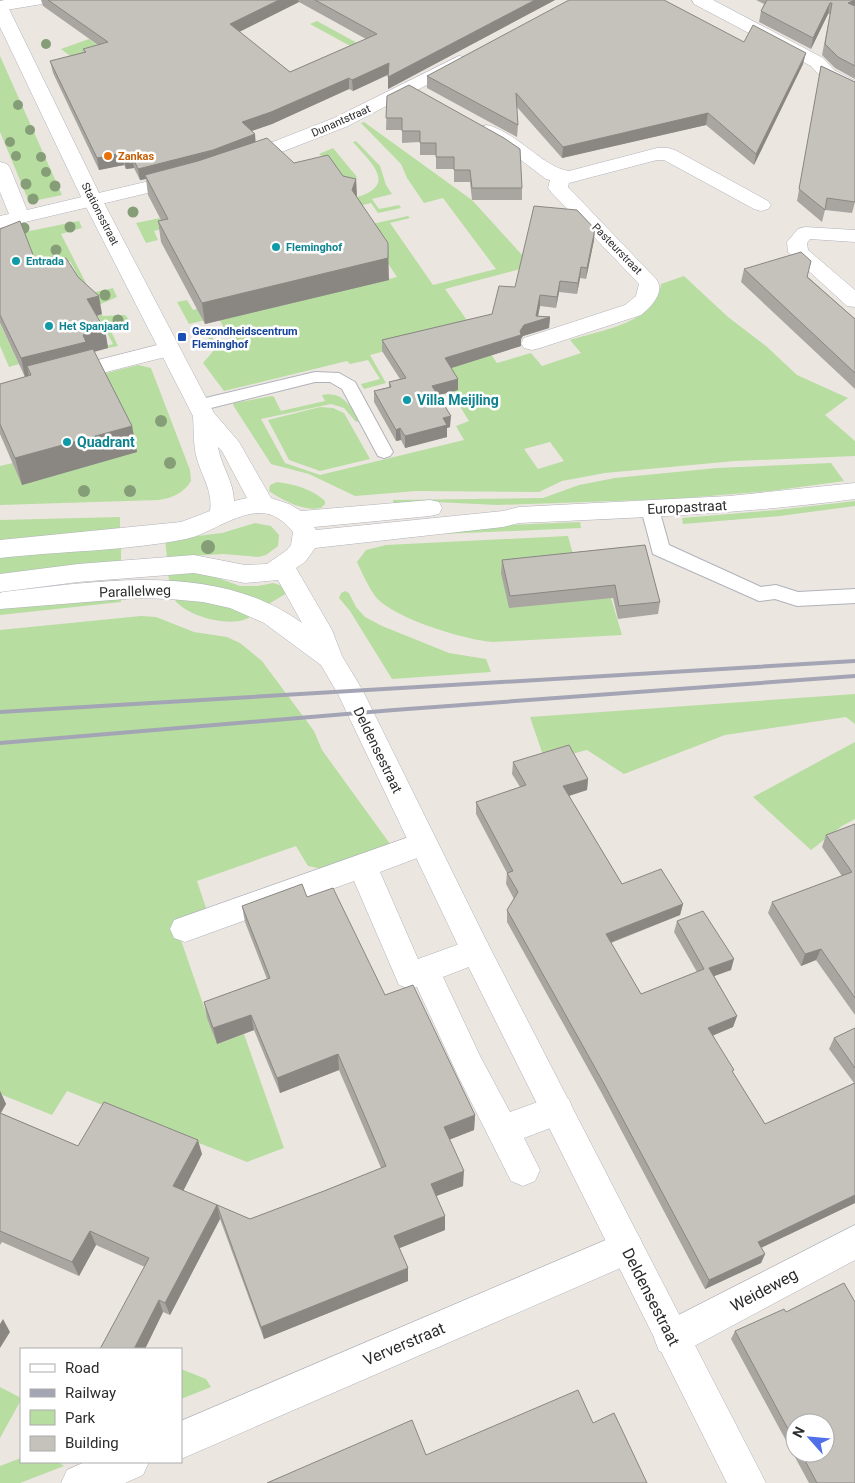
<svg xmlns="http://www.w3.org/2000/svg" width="855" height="1483" viewBox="0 0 855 1483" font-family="Roboto,sans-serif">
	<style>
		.green { fill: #b7dda1; fill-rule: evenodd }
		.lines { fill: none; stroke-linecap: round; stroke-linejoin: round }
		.lane-casing { stroke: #b0b2bb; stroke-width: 2 }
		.street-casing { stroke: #b0b2bb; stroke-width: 1 }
		.secondary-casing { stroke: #b0b2bb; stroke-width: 1 }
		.lane { fill: #fff; fill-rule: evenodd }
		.street { fill: #fff; fill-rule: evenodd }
		.secondary { fill: #fff; fill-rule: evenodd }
		.rail { stroke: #a3a5b4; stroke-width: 4 }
		.tree { fill: #859e78 }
		.wall { fill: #a9a6a1; fill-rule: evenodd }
		.shaded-wall { fill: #8a8783 }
		.building { fill: #c5c1bb; stroke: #8a8783 }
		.food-dot { fill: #e8710a; stroke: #fff; stroke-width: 2 }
		.culture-dot { fill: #0f9aa8; stroke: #fff; stroke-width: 2 }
		.transit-dot { fill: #1a4fb4; stroke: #fff; stroke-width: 2 }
		.labels { text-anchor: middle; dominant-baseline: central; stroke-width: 5; stroke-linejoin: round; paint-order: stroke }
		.far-street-label { font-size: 11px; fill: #2c2c2c; stroke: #fff }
		.far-food-label { font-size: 11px; font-weight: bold; fill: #c56008; stroke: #fff; text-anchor: start }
		.far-culture-label { font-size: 11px; font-weight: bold; fill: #0d838f; stroke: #fff; text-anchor: start }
		.far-transit-label { font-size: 11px; font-weight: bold; fill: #164399; stroke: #fff; text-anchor: start }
		.culture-label { font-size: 14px; font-weight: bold; fill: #0d838f; stroke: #fff; text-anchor: start }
		.street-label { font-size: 14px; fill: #2c2c2c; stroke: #fff }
		.near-street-label { font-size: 16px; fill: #2c2c2c; stroke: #fff }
	</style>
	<rect width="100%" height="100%" fill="#ece6e0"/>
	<path class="green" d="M317,21l95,52 -7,3 -95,-52z
		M89,39l10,7 -26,12 -12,-9z
		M0,56l62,139 -33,7 -29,-70z
		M364,122l108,78 60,66 -87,23 52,74 34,-10 11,13 39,-13 -11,-13c31,-10 87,-17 91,-56l23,-8 44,41 38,29 31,29 51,23 -23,17 30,26v15l-120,5 -130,12 -43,8 -23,11 -123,-1 -61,5 -46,-22 -38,-10 -38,-59 1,-2 38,-7 2,1 7,14 44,-10 -3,-6c21,-4 28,11 38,26l-4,1 -12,-14 -13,-4 -70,15 24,44 35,12 144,-35 -8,-14 13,-5 -18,-29 -12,-55 -69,18 16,28 -22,6 -3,-5 19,-5 -12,-19 -18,4 -3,-3 -123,30 -21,-28 12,-14 -10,-17 4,-1 7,14 15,-4 -13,-24 53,-9 126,-31 -34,-51 45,-10 2,2 -20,5 43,62 63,-16 -53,-71 -19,5 -17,-25 -6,-14 -40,-41zM550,442l14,19 -26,8 -14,-20z
		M356,141l24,25 6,19 6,9 -20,5 7,10 20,-4 2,3 -23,5 -7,-10 -20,5 -1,-9c50,-12 23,-34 3,-57z
		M333,148l24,29 -2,3 -11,6 -19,-28 -6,-4z
		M160,218l5,10 -11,3 4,9 -12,3 -10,-20z
		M79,221l3,7 -21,6 30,59 22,-5 4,9 -23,10 -24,-46 -35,9 -35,-33z
		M187,300l6,10 14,-4 6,12 -24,6 -12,-22z
		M100,313l3,3 22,-1 6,7 -22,5 9,19 -10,2 -1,-2 6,-2 -16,-30z
		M0,324l19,40 -10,3 -9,-21z
		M138,365l13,3 39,102 1,11c-7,12 -19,17 -32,19l-159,5v-39l13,-3 7,-68z
		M320,407l13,1 11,5 26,46 -50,12 -31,-11 -21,-40z
		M831,463l13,18 -73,10 -98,8 -176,6 -61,-3 -42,2 -1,-4 150,-2 36,-13 36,-7 102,-10z
		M277,482c17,2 35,7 48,19v3l-4,4c-17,4 -39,-8 -52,-17l1,-6z
		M855,501v5l-75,10 -97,8 -1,-6 95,-8z
		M120,517v15l-120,11v-23z
		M580,522l1,6 -139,6v-2l39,-6z
		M255,523l16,3 8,9 -1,11 -12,9 -8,2 -34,-3 -57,3 -2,-17 57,-7z
		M568,536l8,29 -11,37 46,-4 11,37 -129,7c-28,-2 -101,-24 -118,-46 -7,-10 -13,-23 -18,-34l9,-12 20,-5z
		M121,544v18l-121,13v-19z
		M168,571l39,3 33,12h18l15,-3 10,3 4,7 -20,12 -75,-22 -23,-2z
		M345,591l4,2 7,14 9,10 17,9 67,27 37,6 5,13 -99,7 -42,-68 -11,-13 2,-5z
		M121,596v6l-121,13v-7z
		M173,597l42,5 36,14c-16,14 -69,0 -78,-19z
		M141,616l15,1 38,15 33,5 13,6 22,18 52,70 8,19 71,98 -65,22 -20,-4 -12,-20 -99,35 10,30 -32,12 42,121 27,-10 40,114 -37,14 -180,-71 -15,24 -52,-21v-464z
		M855,694v30l-9,-7 -121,18 -101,39 -37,-24 -42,11 -15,-44z
		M855,742v77l-13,7 -31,24 -58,-53z
		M181,1369l25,10 5,8 -30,12z
		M0,1387l21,11v2l-21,38z
		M21,1458v4h37l6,4 -44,17h-20v-17z"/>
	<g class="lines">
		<defs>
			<path id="lane" d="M315,372l24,1 16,9 38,70 -3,4 -6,2 -6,-2 -36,-67 -12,-7h-15l-116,29 -6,-2 -3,-4 3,-4z
				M650,503l7,1 2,5 10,36 92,42 15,-2 22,7 57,-3v14l-58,3 -22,-7 -16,2 -106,-47 -12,-45 2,-5z"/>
			<path id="street" d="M5,0h39l-2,4 -42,7v-10z
				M692,0h21l110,58 11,12 21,11v12l-33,-15 -11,-12 -117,-62z
				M459,56l6,1 3,4 -3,4 -117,61 -97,38 -7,2 -7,-2 -3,-4 3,-4 97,-38z
				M487,125c31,8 57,43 82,46l88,-23h11l7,2 93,51 3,4 -3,4 -7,2 -7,-2 -90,-49h-7l-88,23 -1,4 88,92c10,13 -5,28 -15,36l-101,33 -8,2 -8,-2 -3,-5 3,-5 101,-33 11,-9 3,-12 -88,-92 -3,-4 2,-8 -4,-1 -41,-31 -25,-13 -2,-4 2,-4z
				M0,162l7,2 3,4 17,42 156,-37 7,2 3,4 -3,4 -190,45v-12l9,-2 -9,-22z
				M805,227l50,3v12l-45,-3 -3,4 1,7 47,40v17l-8,-1 -59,-54 -1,-10 11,-13z
				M169,342l8,2 3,5 -3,5 -177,45v-14z
				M423,832l10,4 4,8 -4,8 -53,20 38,87 58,-21 11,4 4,9 -4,9 -44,17 37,79 30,56 47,-17 12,4 4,11 -4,11 -45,17 16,32 -5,11 -12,5 -12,-5 -53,-105 -41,-89 -7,2 -11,-4 -45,-104 -169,61 -11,-4 -4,-9 4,-9z
				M855,1225v35l-170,91 -13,5 -13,-5 -5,-13 5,-13z
				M627,1231l12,5 5,12 -5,12 -458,199v-38z
				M85,1462h64l-6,13 -18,8h-64l6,-13z"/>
			<path id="secondary" d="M0,4l6,1 3,4 94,192 111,212 25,29 32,56 18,6 12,7 129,-11 9,2 3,6 -3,6 -9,2 -116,11 2,3 187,-19 16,-4 210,-11 126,-13v16c-112,15 -224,19 -336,24l-16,4 -188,21 -10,14 -9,6 36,62 10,26 21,35 124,251 279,541h-39l-262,-523 -127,-266 -17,-29 -57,-42 -34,-15 -27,-6 -33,-3 -34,-1 -136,11v-16l3,-1c98,-11 213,-31 299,31l-24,-43 -33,3 -51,-10 -116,9 -78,10v-18l78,-10 116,-9 51,10 22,-1 20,-14 4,-5 2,-13c-8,-10 -19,-19 -32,-19 -27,0 -49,20 -75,26 -59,12 -126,12 -186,19v-18l181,-18 29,-11c3,-20 -8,-34 -13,-52 -4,-14 -3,-29 -4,-43l-110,-215 -83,-174zM218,447l4,4 25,47 -13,3c0,-19 -13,-35 -16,-54z"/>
		</defs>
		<use href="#lane" class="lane-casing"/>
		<use href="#street" class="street-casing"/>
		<use href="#secondary" class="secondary-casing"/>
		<use href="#lane" class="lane"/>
		<use href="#street" class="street"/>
		<use href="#secondary" class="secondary"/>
		<path class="rail" d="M0,712l855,-51
			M0,743l394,-33 461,-34"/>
	</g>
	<g class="tree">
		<circle cx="46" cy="44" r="5"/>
		<circle cx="18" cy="105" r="5"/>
		<circle cx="30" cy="130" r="5"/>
		<circle cx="10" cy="142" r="5"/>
		<circle cx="16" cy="156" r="5"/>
		<circle cx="41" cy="157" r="5"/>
		<circle cx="46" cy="172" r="5"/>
		<circle cx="26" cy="184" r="5.5"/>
		<circle cx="55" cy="186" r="5.5"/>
		<circle cx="33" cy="199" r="5.5"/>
		<circle cx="133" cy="212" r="5.5"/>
		<circle cx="70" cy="227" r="5.5"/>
		<circle cx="24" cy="228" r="5.5"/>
		<circle cx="56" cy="250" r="5.5"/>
		<circle cx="105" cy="295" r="5.5"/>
		<circle cx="118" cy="320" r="5.5"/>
		<circle cx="161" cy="421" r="6"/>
		<circle cx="170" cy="463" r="6"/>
		<circle cx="84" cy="491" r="6"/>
		<circle cx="130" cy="491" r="6"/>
		<circle cx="208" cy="547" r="7"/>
	</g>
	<path class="wall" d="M41,0h514l-167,89v-14l-35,16 -4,-2 -77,35 -21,7 4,3v8l39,21 49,13 13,3 1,18 32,83 -184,44 -44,-82 -3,-21 3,-1 -13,-25 -2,-16 -6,1 -6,-12 -8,1 -2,-4 -25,5 -46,-97 -3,-12 34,-9 -1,-3 15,-4 -55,-39zM299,2l67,37 -76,33 -51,-40z
		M756,0h99v79l-20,-11 -13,-13 8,-41h-2l-17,35 -52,-27 2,-11 3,-7z
		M744,42l59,22 -49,101 -48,-40 -144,33 -46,-52 2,19 -1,12 -90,-49v-12z
		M821,66l34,16v120l-3,11 -27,-3 -3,12 -25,-21z
		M387,96l135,92v12h-50l-2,-18h-16v-13h-18v-14h-16v-13l-18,1v-13h-16z
		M0,229l37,36 41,12 24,37 -5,2 8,14 3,18 -14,4 38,74 5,26 -115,33 -22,-51v-50l25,-7 -25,-54z
		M594,240l-8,39 -6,-1 -3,16 -18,-2 -3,16 -16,-2 -2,10 12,1 -1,11 -26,8 -2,3v7l-70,22 7,11v11l-20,5 12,32 -3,1v9l-42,11 -4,-8 -5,1 -22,-39v-11l15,-4v-5l11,-3 -18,-28v-11l110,-26 23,-27z
		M744,269l64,8 47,42v70l-114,-107z
		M645,545l15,57 -2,12 -40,5 -5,-21 -104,10 -8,-35 1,-13z
		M513,762l75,17 -1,11 -18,6 53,88 61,20 -3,11 -69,28 30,51 56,-22 -23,-40 3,-11 54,49 -17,6 23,40 -4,11 -20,8 20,38 32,51 89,-41 -25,-34 5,-11 21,-10v175l-94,45 4,6 -4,9 -56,26 -104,-197 -94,-170v-12l7,-11 -8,-15 1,-11 -31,-59v-12l44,-15 -8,-13z
		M855,824v191l-39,-55 -15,6 -33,-53 4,-11 70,-26 -20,-29 4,-12z
		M307,897l78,98 90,120 -1,15 -25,10 14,46 -27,10 9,34 -46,18 9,20v13l-144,58 -44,-120 -50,96 -7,-3 -18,37h-45l45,-82 -49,-22 -17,31 -77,-34 -2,3v-154l6,13 -5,9 77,33 124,8 -19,37 67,28 74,-28 57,-23 -42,-98 -59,23 -26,-63 -37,14 -10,-26 -3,-16 63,-23 -22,-57 -3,-16z
		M786,1312l69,171h-46l-78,-144 4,-8zM795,1423l30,30h-30z"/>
	<path class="shaded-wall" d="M279,0h19l1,2 -68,34 -1,-12z
		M535,0h20l-167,89v-12z
		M855,0v10l-7,-7z
		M830,3l-2,11 -17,35 2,-11z
		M806,53l-3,11 -49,101 2,-11z
		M389,63v11l-36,17 -1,-11z
		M349,78v11l-77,35 -29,10 -1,-12z
		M708,113l-2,12 -144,33 1,-11z
		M255,134l1,12 -111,29 1,4 -6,1 -2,-11z
		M122,153l2,12 -25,5 -2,-12z
		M132,156l2,12 -8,1 -2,-11z
		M356,179l1,21 -5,-10z
		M595,229l-1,11 -8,39 1,-11z
		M388,243l1,37 -184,44 -3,-21z
		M581,267l-1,11 -3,16 1,-11z
		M560,281l-1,11 -3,16 1,-11z
		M540,295v11l-3,15 13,-4 -1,11 -26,8 -2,3v7l-76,24v-12l75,-27 4,-6 12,-9z
		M99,296l3,18 -11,3 -4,-18z
		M105,330l3,18 -19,5 -62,13 2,10 -4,1 -4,-19 62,-23z
		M458,379v11l-26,7v-11z
		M451,416l-1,11 -3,1v9l-42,11v-12l38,-18z
		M132,426l5,26 -115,33 -7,-27z
		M400,428l1,12 -5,1v-11z
		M588,779l-1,11 -25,8 1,-12z
		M683,904l-3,11 -76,30 2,-11z
		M821,949l-5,11 -15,6 4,-12z
		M734,959l-3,11 -25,9 3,-11z
		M251,1015l3,15 -37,14 -4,-16z
		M737,1016l-4,11 -28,12 3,-11z
		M338,1054l1,16 -59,23 -3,-15z
		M0,1091l6,13 -6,10z
		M475,1115l-1,15 -31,12 1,-15z
		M198,1140l4,14 -24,47 -5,-15z
		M464,1171l-1,15 -32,12v-14z
		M855,1195v8l-101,48 4,-9z
		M217,1205l3,14 -50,96 -5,-12z
		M445,1216v14l-50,20 -1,-14z
		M90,1231l6,14 -17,31 -7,-14z
		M765,1254l-4,9 -56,26 4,-9z
		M408,1268v13l-144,58 -3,-12z
		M159,1300l4,12 -18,37h-11z
		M3,1319l7,13 -10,16v-24z"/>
	<path class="building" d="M48,0h231l-49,24 60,48 87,-38 -62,-34h220l-147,77 1,-14 -37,17 -3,-2 -78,34 -29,10 13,12 -42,16 -75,19 -6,-13 -8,2 -2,-5 -25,5 -47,-97 36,-9 -3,-3 25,-7z
		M569,0h95l80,42 9,-17 53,28 -50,101 -48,-41 -145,34 -47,-54 2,32 -91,-49z
		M767,0h88l-7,3 7,3v60l-17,-9 -13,-13 7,-41h-2l-17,35 -52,-27z
		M821,66l34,16v120l-28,-4 -2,12 -26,-21z
		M409,85l95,53 16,11 2,39h-50l-2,-18h-16v-13h-18v-14h-16v-12h-18v-13h-16l1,-22z
		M267,138l27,25 34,-8 15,21 13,3 -4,11 36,53v15l-186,45 -44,-82 10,-2 -23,-44 53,-14z
		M534,206l43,4 18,19 -8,39 -6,-1 -3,16 -18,-2 -3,16 -17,-2 -4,21 14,1 -26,8 -4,6 1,4 -76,23 13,21 -26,7 19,30 -8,2 4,7 -42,11 -5,-8 -4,2 -22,-39 17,-4 -2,-5 17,-4 -24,-38 110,-26 7,-28 16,1z
		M20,221l17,44 29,-7 12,19 21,19 -12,3 18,31 -22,5 3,7 -65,16 -21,-43v-86z
		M801,252l10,9 -4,16 48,42v54l-111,-104z
		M93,349l39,77 -117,32 -15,-34v-40l31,-9 -4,-9z
		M645,545l15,57 -41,4 -4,-21 -105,11 -8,-36z
		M569,745l19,34 -25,7 59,98 39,-15 22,35 -77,30 35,60 63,-25 -27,-48 26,-10 31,48 -25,9 28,48 -29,12 26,42 -2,1 33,53 90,-41v112l-97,47 7,12 -56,26 -106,-198 -96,-172 11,-18 -11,-19 6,-2 -37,-69 50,-17 -13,-23z
		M855,824v174l-34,-49 -16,5 -33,-52 80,-30 -26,-37z
		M302,884l5,13 26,-9 52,107 28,-10 62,130 -31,12 20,44 -33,13 14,32 -51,20 14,32 -147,59 -44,-122 -52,98 -6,-3 -25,49h-34l49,-91 -59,-27 -18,31 -72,-31v-118l78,33 26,-44 94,38 -25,46 77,33 74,-28 62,-25 -48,-112 -61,24 -26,-63 -38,13 -9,-26 66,-24 -28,-72z
		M855,1028v40l-21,-30z
		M844,1283l11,19v181h-38l-16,-30h24v-30h-30v19l-60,-111 49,-22 2,3z
		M578,1390l15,33 21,-10 33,70h-380l145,-63 14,35z"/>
	<circle class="food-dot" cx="108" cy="156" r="5"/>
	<g class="culture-dot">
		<circle cx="276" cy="247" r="5"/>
		<circle cx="16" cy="261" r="5"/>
		<circle cx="49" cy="326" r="5"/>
		<circle cx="407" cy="400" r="5"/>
		<circle cx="67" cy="442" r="5"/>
	</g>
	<rect class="transit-dot" x="177" y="332" width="10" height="10" rx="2.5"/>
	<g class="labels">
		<g class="far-street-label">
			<text transform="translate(341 121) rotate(-24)">Dunantstraat</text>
			<text transform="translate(100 214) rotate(63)">Stationsstraat</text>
			<text transform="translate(617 249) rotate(46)">Pasteurstraat</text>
		</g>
		<g class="far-food-label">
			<text x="118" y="156">Zankas</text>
		</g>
		<g class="far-culture-label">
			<text x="286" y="247">Fleminghof</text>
			<text x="26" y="261">Entrada</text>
			<text x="59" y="326">Het Spanjaard</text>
		</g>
		<g class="far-transit-label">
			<text x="192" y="331">Gezondheidscentrum<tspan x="192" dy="13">Fleminghof</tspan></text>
		</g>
		<g class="culture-label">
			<text x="417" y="400">Villa Meijling</text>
			<text x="77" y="442">Quadrant</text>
		</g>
		<g class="street-label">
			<text transform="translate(687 507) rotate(-3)">Europastraat</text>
			<text transform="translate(135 591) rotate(-2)">Parallelweg</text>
			<text transform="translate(378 750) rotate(64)">Deldensestraat</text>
		</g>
		<g class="near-street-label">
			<text transform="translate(764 1290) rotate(-28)">Weideweg</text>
			<text transform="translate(651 1297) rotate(63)">Deldensestraat</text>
			<text transform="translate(404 1344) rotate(-23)">Ververstraat</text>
		</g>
	</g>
	<rect x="20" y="1348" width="162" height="115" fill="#ffffff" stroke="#ababab"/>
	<rect x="30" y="1364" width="25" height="8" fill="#ffffff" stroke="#ababab"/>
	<text x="65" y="1373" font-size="15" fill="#2c2c2c">Road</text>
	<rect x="30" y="1389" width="25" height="8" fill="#a3a5b4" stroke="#ababab"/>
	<text x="65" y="1398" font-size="15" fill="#2c2c2c">Railway</text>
	<rect x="30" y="1410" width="25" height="15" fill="#b7dda1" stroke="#ababab"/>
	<text x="65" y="1423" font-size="15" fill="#2c2c2c">Park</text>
	<rect x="30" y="1436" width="25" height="15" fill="#c5c1bb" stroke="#ababab"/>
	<text x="65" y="1448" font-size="15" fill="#2c2c2c">Building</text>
	<g transform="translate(810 1438) rotate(297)"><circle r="24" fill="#ffffff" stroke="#ababab"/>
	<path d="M0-4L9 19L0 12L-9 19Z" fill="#506fe9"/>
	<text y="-8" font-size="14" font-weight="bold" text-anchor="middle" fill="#2c2c2c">N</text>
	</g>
</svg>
